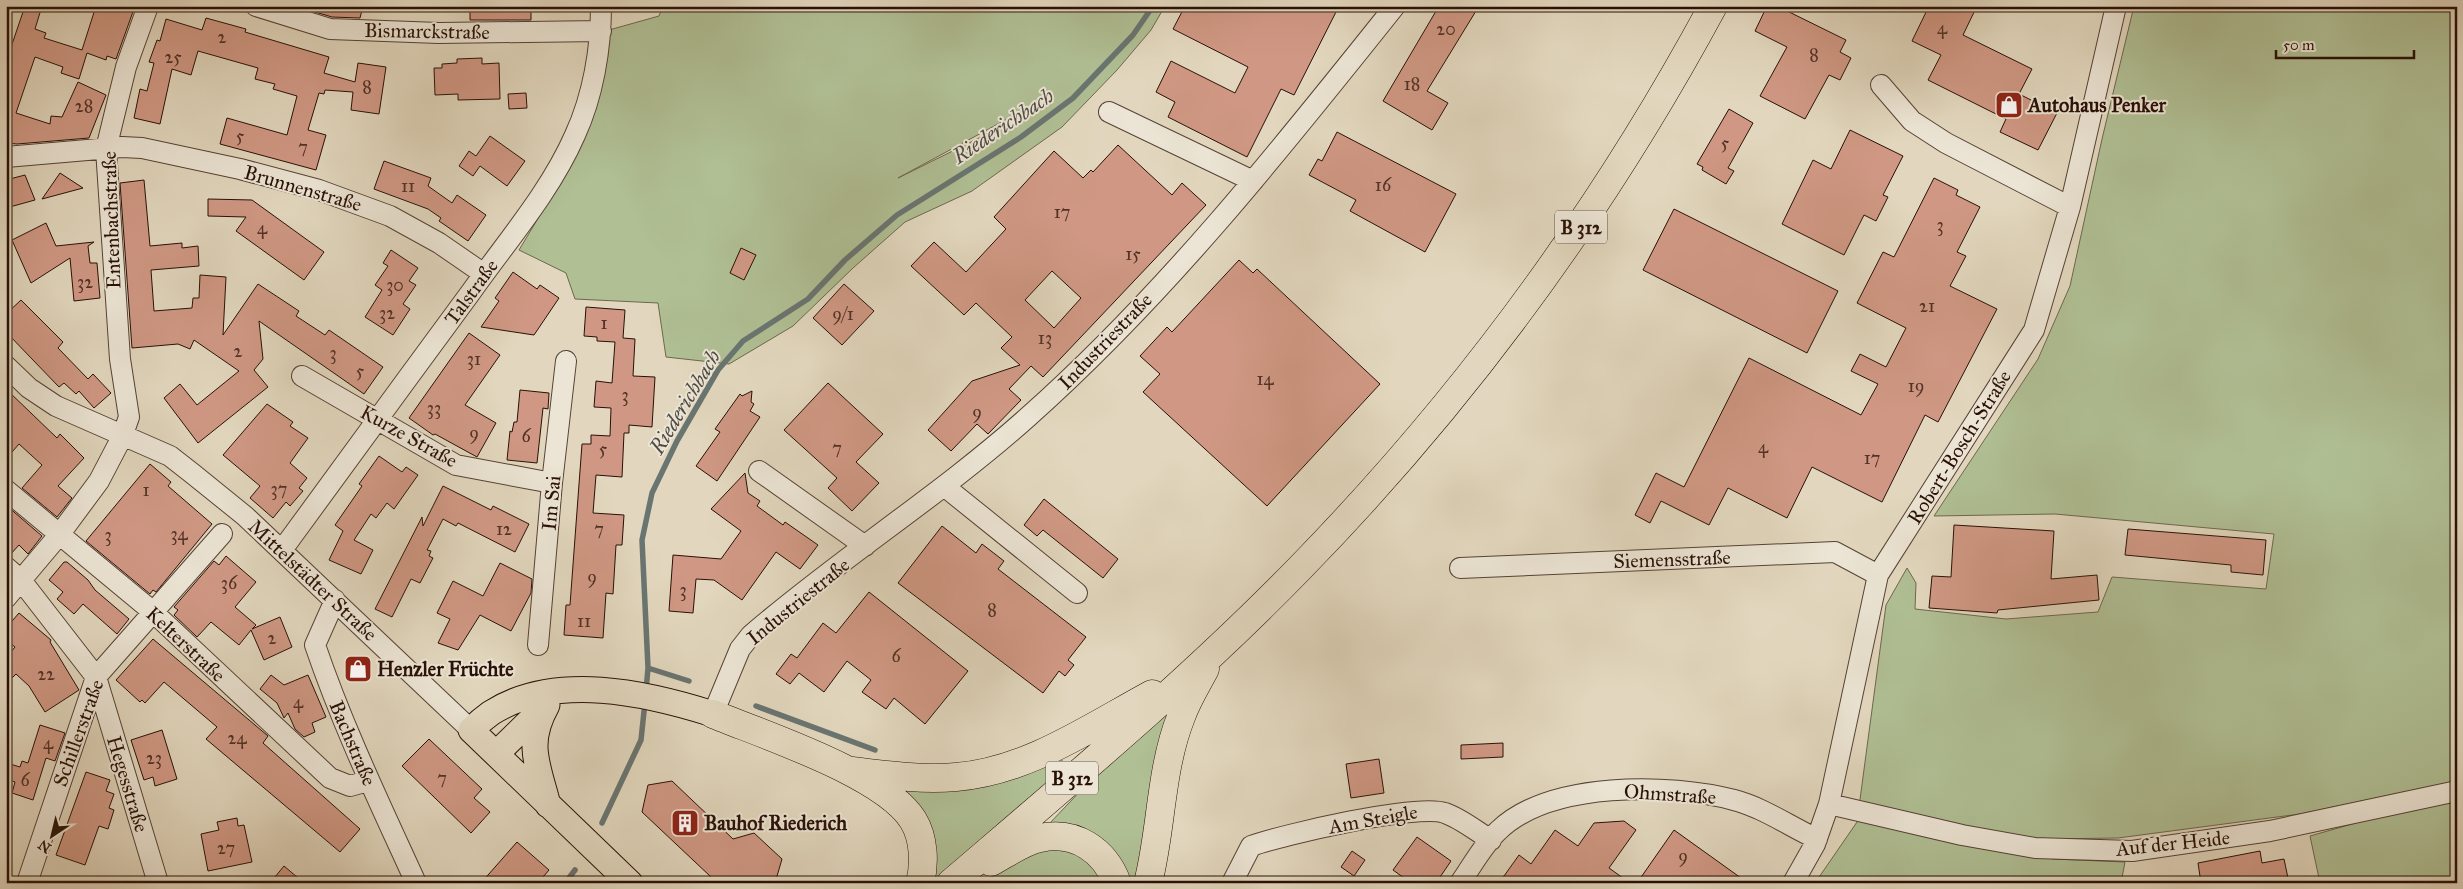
<svg xmlns="http://www.w3.org/2000/svg" width="2463" height="889" viewBox="0 0 2463 889" font-family="'IM FELL Great Primer',serif">
	<style>
		.green { fill: #b0bf94; stroke: #6c684e; fill-rule: evenodd }
		.lines { fill: none; stroke-linecap: round; stroke-linejoin: round }
		.stream { stroke: #697571; stroke-width: 5.5 }
		.building { fill: #d09884; stroke: #281007; fill-rule: evenodd }
		.minor-casing { stroke: #564235; stroke-width: 22 }
		.major-casing { stroke: #281007; stroke-width: 27 }
		.highway-casing { stroke: #281007; stroke-width: 29 }
		.minor { stroke: #ece5d5; stroke-width: 20 }
		.major { stroke: #e2d7be; stroke-width: 25 }
		.highway { stroke: #e2d7be; stroke-width: 28 }
		.labels { text-anchor: middle; dominant-baseline: central; stroke-width: 4; stroke-linejoin: round; paint-order: stroke }
		.number-label { font-size: 18px; fill: #523226 }
		.shield { fill: #ece5d5; stroke: #635045; stroke-width: 1 }
		.shield-label { font-size: 19px; font-weight: bold; fill: #281007 }
		.street-label { font-size: 20px; fill: #281007; stroke: #ece5d5 }
		.poi-label { font-size: 20px; font-weight: bold; fill: #281007; stroke: #ece5d5; text-anchor: start }
		.water-label { font-size: 21px; font-style: italic; fill: #4e4b45; stroke: #ece5d5 }
	</style>
	<rect width="100%" height="100%" fill="#e2d7be"/>
	<filter id="stains"><feTurbulence type="fractalNoise" baseFrequency=".004" numOctaves="4"/><feColorMatrix values="0 0 0 0 .2 0 0 0 0 .09 0 0 0 0 .02 0 0 0 .5 -.17"/></filter>
	<radialGradient id="worn" r=".72"><stop offset=".6" stop-color="#630" stop-opacity="0"/><stop offset="1" stop-color="#630" stop-opacity=".3"/></radialGradient>
	<path class="green" d="M663,6h502l-14,24 -34,40 -55,57 -90,64 -67,31 -52,46 -60,58 -64,38 -63,-7 -8,-54 -83,-4 -9,-26 -47,-23 56,-93 34,-127 50,-14zM1022,111l-41,26 -83,41z
		M2134,6h323v775l-157,33 -182,24 -74,1 8,20 73,3 -4,21h-306l42,-61 29,-217 21,-37 9,15 -1,26 91,10 92,-7 14,-35 154,12 8,-55 -219,-20 -121,2 104,-157 32,-73 32,-147z
		M1169,710l-30,173h-13l-78,-58 40,-42z
		M1059,757l6,7 -36,38 -94,81h-7l-32,-99z
		M2457,794v89h-137l-10,-47z
		M1056,847l27,7 25,29h-124l41,-30z"/>
	<g class="lines">
		<path class="stream" d="M648,668l41,13
			M646,691l2,-23 -6,-128 10,-47 25,-52 41,-71 25,-29 65,-42 37,-39 52,-45 124,-78 52,-39 60,-63 20,-29
			M756,706l119,44
			M602,823l39,-83 4,-38
			M565,883l10,-13"/>
	</g>
	<path class="building" d="M25,6h17l-7,23 11,4 -2,5 38,12 14,-44h39l-19,53 -9,-3 -1,4 -19,-7 -8,26 -18,-6 2,-6 -28,-10 -19,56 34,11 1,-8 11,1 16,-35 28,13 -17,43 -72,6 -11,-1v-81z
		M306,6h57l-3,12 -28,-1 -27,-8z
		M470,6h61v14h-61z
		M1185,6h154l-45,89 -13,-6 -34,68 -79,-40 7,-15 -19,-10 15,-31 64,32 13,-26 -75,-38z
		M1439,6h40l-52,85 21,12 -16,27 -49,-29z
		M1767,6h10l69,34 -6,12 11,6 -11,22 -11,-5 -24,44 -45,-23 27,-49 -32,-16z
		M1929,6h48l-14,29 69,34 -13,25 38,19 -19,37 -38,-18 6,-13 -78,-39 13,-25 -29,-14z
		M206,18l40,11 -1,3 84,25 -5,16 31,9 3,-19 28,4 -7,47 -28,-4 2,-18 -28,-2 -1,4 -5,-1 -11,37 18,5 -10,35 -96,-26 7,-26 60,17 10,-39 -24,-7 2,-5 -20,-5 3,-11 -60,-17 -7,24 -19,-6 -12,55 -26,-6 6,-29 7,2 7,-28 -5,-1 8,-22 3,1 6,-22 36,11z
		M482,58v6l17,-1 1,36 -42,1v-6l-23,1 -1,-27h8v-4l15,-1v-4z
		M526,93l1,15 -18,1 -1,-15z
		M1729,109l24,14 -25,45 6,3 -8,13 -24,-14 1,-3 -6,-3z
		M1850,130l53,26 -20,39 5,2 -12,24 -12,-6 -20,40 -62,-31 31,-64 18,9z
		M1337,132l119,62 -31,58 -75,-41 6,-11 -47,-25 9,-16 4,2z
		M490,136l35,25 -18,25 -27,-20 -7,10 -14,-10 10,-15 7,5z
		M1118,145l54,50 10,-12 24,22 -163,172 -12,-11 -22,23 12,11 -33,34 -11,-10 -26,27 -23,-21 44,-49 48,-16 -19,-17 11,-11 -36,-34 -12,12 -53,-49 23,-24 32,30 40,-43 -12,-12 60,-66 29,27 8,-8 2,2zM1052,271l29,27 -27,30 -29,-28z
		M384,161l47,17 -3,8 24,17 5,-8 29,20 -18,26 -29,-20 2,-3 -13,-9 -54,-20z
		M60,173l23,15 -41,11z
		M25,175l10,25 -29,8v-28z
		M1934,178l24,12 -2,5 24,12 -23,45 9,4 -16,30 47,23 -59,113 -13,-7 -43,87 -70,-35 -25,51 -59,-30 -19,37 -48,-24 -11,22 -15,-8 21,-42 28,14 65,-129 112,57 17,-31 -27,-13 9,-17 26,13 20,-39 -49,-25 26,-51 11,5z
		M144,180l6,66 32,-3v5l16,-2 1,20 -48,4 3,41 38,-3 1,-10h6l1,-23 26,2 -3,58 35,-51 41,27 -3,5 29,19 4,-5 54,37 -19,27 -105,-73 4,38 -9,11 14,17 -70,56 -34,-45 16,-14 17,21 42,-34 -45,-31 -4,9 -12,-5 -46,4 -12,-165z
		M208,199l44,1 72,52 -20,28 -68,-49 10,-14 -38,-1z
		M1674,209l164,82 -31,62 -164,-83z
		M46,223l10,23 38,-4 -6,4 2,17h7l3,35 -26,3 -4,-43 -39,25 -19,-43z
		M741,248l15,7 -12,25 -14,-7z
		M391,250l27,18 -9,13 7,4 -13,19 7,5 -17,26 -28,-18 17,-27 -7,-5 13,-19 -5,-3z
		M1239,260l14,13 4,-4 123,115 -113,122 -124,-114 17,-18 -20,-18 27,-29 5,5z
		M513,272l24,17 3,-4 19,13 -25,37 -53,-8 18,-26 -4,-3z
		M844,284l30,27 -32,34 -29,-27z
		M21,300l42,42 -5,6 30,31 5,-5 18,19 -17,15 -15,-17 -3,3 -12,-11 -5,4 -53,-55v-18z
		M586,307l39,3 -2,28 12,1 -2,37 22,1 -3,50 -23,-2v8h-5l-2,44 -26,-2 -3,38 31,2 -2,30h-6l-3,49 -7,-1 -3,45 -39,-3 2,-30h4l12,-161h9v-9l19,1 1,-28 -17,-1 2,-26 16,2 3,-41 -18,-1v-4l-13,-1z
		M469,333l31,22 -35,50 31,18 -19,34 -42,-23 -2,1 -24,-17z
		M828,383l55,51 -27,28 23,21 -27,28 -24,-23 9,-10 -53,-48z
		M6,389l51,49 3,-4 24,24 -26,28 14,12 -15,19 -35,-29 20,-23 -23,-21 -13,15z
		M520,390l29,3 -1,16 -5,-1 -6,55 -30,-3 3,-29 2,1 2,-10h3z
		M752,391l-1,11 3,2 -4,7 10,6 -43,64 -21,-15 24,-34 -5,-3 25,-35 2,2z
		M267,404l26,18 -3,4 18,12 -18,25 17,15 -8,10 4,3 -13,15 -4,-4 -13,16 -23,-20 10,-12 -37,-31z
		M379,456l23,16 4,-5 12,8 -24,34 -7,-6 -11,15 -5,-4 -17,26 19,10 -12,24 -32,-14 14,-29 -8,-6 27,-39 -3,-2z
		M150,464l21,18 -3,4 44,38 -56,68 -3,-2 -3,4 -64,-53z
		M745,473l3,20 12,8 -3,5 26,19 2,-3 33,23 -18,24 -24,-17 -34,48 -28,-20 -18,-1 -3,34 -24,-2 4,-56 48,4 20,-28 -30,-22z
		M443,486l48,24 2,-4 36,18 -14,28 -57,-29 -2,3 -13,-7 -16,31 4,1 -2,5 4,2 -13,25 -9,-4 -19,38 -17,-8 47,-92 1,9z
		M1044,499l74,60 -15,19 -60,-48 -6,6 -13,-11z
		M7,506l35,30 -14,18 -9,-9 -10,11 -3,-1z
		M1954,525l100,6 -3,48 46,-4 2,25 -101,10 -1,3 -68,-5 3,-32 19,1z
		M942,526l34,27 6,-9 22,17 -6,8 88,68 -18,23 6,5 -9,11 -6,-5 -16,22 -145,-110z
		M2128,529l138,11 -3,35 -32,-3v-7l-106,-10z
		M226,556l30,26 -21,25 21,18 -4,4 28,-12 12,30 -28,13 -13,-30 -12,15 -28,-23 -14,15 -23,-22 4,-5 -4,-3 40,-46 5,4z
		M64,562h3l21,18 7,10 34,29 -12,15 -34,-30 -9,10 -17,-15 6,-7 -14,-12z
		M500,563l32,16 -1,14 -20,38 -31,-16 -22,35 -20,-7 12,-24 -13,-6 16,-32 30,15z
		M869,592l99,79 -43,53 -31,-26 -8,11 -24,-17 9,-12 -24,-19 -23,31 -25,-19 -9,11 -14,-10 15,-20 6,4 26,-35 13,10z
		M19,613l32,27 -1,2 29,48 -34,22 -16,-26 -13,-12 -10,10v-26l9,-11 -9,-7v-12z
		M153,639l115,97 -5,7 97,86 -20,23 -134,-113 11,-12 -53,-45 -19,21 -3,-3 -2,2 -24,-22z
		M271,675l13,10 24,-10 18,42 -14,6 3,9 -11,5 -9,-8 -7,-16 -4,5 -7,-15 -17,-14z
		M40,725l25,8 -10,28 -9,-3 -13,42 -21,-7 3,-11 -9,-3v-4l4,-11 10,3 2,-6 6,2z
		M162,730l15,49 -22,7 -2,-9 -9,3 -13,-40z
		M429,739l53,50 -8,9 16,14 -19,21 -69,-67z
		M1503,743v14l-42,2v-14z
		M1379,759l5,34 -33,5 -5,-34z
		M86,772l24,8 -4,11 8,3 -5,14 5,2 -6,19 -9,-3 -14,39 -29,-10z
		M672,781l61,58 21,-6 28,26 -7,24h-65l1,-6 -69,-65 6,-27z
		M237,818l1,8 6,-1 8,37 -44,9 -7,-37 18,-4 -2,-8z
		M1624,821l12,9 -27,38 21,15h-131l20,-28 12,9 24,-34 23,16 16,-23z
		M1674,830l74,53h-111z
		M1417,837l34,24 -15,22h-25l-18,-13z
		M517,842l32,28 -11,13h-57z
		M1352,851l13,9 -11,16 -13,-9z
		M2260,851l2,12 22,-4 5,24h-70v-4l-18,4 -3,-20z
		M284,866l20,17h-34z"/>
	<g class="lines">
		<defs>
			<path id="minor" d="M256,6l74,23 109,4 162,-2
				M1881,85l31,36 34,22 124,64
				M1109,112l144,69
				M6,157l116,-10 20,1 98,21 79,21 71,26 49,27 45,31
				M6,366l23,22 27,18 114,50 23,18 52,42 226,214
				M302,376l154,89 96,18
				M759,471l106,75
				M944,486l133,107
				M6,490l146,121 178,167 20,8 18,-5
				M282,550c62,-86 126,-172 189,-258 36,-51 79,-100 104,-157 18,-39 26,-86 26,-129
				M6,567l14,12 76,98 62,206
				M1460,568l375,-16 43,23
				M6,598l53,-63 40,-54 23,-44 7,-20 -9,-58 -14,-210 20,-82 22,-61
				M335,600l-20,45c28,82 65,159 101,238
				M538,645l14,-162 14,-122
				M713,714l27,-65 11,-14c89,-77 190,-140 278,-219 137,-122 252,-267 366,-410
				M1829,804l133,31 73,13 97,3 138,-20 187,-40
				M27,883l69,-206 126,-143
				M1232,883l19,-37c31,-11 167,-43 194,-33 15,5 31,18 46,27
				M1460,883c12,-17 23,-38 38,-52 51,-50 172,-48 236,-31 30,8 55,26 83,39
				M1793,883l22,-39 14,-40 49,-229 156,-245 36,-123 46,-201"/>
			<path id="major" d="M547,705c-22,39 -9,60 1,100
				M496,754l46,-45
				M630,883l-159,-153c6,-6 13,-12 20,-17 64,-41 156,-20 222,1"/>
			<path id="highway" d="M713,714c51,21 171,60 200,106 11,18 12,43 7,63
				M852,771c34,4 69,9 104,6 72,-6 133,-49 196,-83
				M991,862c15,-8 33,-21 49,-24 36,-8 65,13 77,45
				M951,883c119,-102 240,-203 349,-315 163,-167 302,-356 413,-562
				M1148,883c14,-55 12,-113 33,-166 6,-17 16,-33 24,-48"/>
		</defs>
		<use href="#minor" class="minor-casing"/>
		<use href="#major" class="major-casing"/>
		<use href="#highway" class="highway-casing"/>
		<use href="#minor" class="minor"/>
		<use href="#major" class="major"/>
		<use href="#highway" class="highway"/>
	</g>
	<defs>
		<symbol id="shop-square" viewBox="-11 -11 22 22"><rect x="-9" y="-9" width="18" height="18" rx="4" fill="#8f2418" stroke="#ece5d5"/><path d="M-5-2.5h2.3a2.7 3.5 0 0 1 5.4 0H5L5.5 6h-11ZM-1.5-2.5h3a1.5 2.3 0 0 0-3 0Z" fill="#fff"/></symbol>
		<symbol id="building-square" viewBox="-11 -11 22 22"><rect x="-9" y="-9" width="18" height="18" rx="4" fill="#8f2418" stroke="#ece5d5"/><path d="M-4-6H4V6H1V3H-1V6H-4ZM-2.5-4.3h1.7v1.8h-1.7ZM.8-4.3h1.7v1.8H.8ZM-2.5-1h1.7V.8h-1.7ZM.8-1h1.7V.8H.8Z" fill="#fff"/></symbol>
	</defs>
	<g fill-rule="evenodd">
		<use href="#shop-square" x="1993" y="89" width="32" height="32"/>
		<use href="#shop-square" x="342" y="653" width="32" height="32"/>
		<use href="#building-square" x="669" y="807" width="32" height="32"/>
	</g>
	<g class="labels">
		<g class="number-label">
			<text x="1942" y="28">4</text>
			<text x="1446" y="29">20</text>
			<text x="222" y="37">2</text>
			<text x="1814" y="55">8</text>
			<text x="173" y="57">25</text>
			<text x="1412" y="84">18</text>
			<text x="367" y="87">8</text>
			<text x="84" y="106">28</text>
			<text x="240" y="136">5</text>
			<text x="1725" y="143">5</text>
			<text x="303" y="147">7</text>
			<text x="1383" y="185">16</text>
			<text x="408" y="186">11</text>
			<text x="1062" y="212">17</text>
			<text x="1940" y="225">3</text>
			<text x="262" y="228">4</text>
			<text x="1133" y="254">15</text>
			<text x="85" y="282">32</text>
			<text x="395" y="285">30</text>
			<text x="1927" y="306">21</text>
			<text x="387" y="313">32</text>
			<text x="843" y="314">9/1</text>
			<text x="604" y="323">1</text>
			<text x="1045" y="338">13</text>
			<text x="238" y="351">2</text>
			<text x="333" y="353">3</text>
			<text x="474" y="359">31</text>
			<text x="360" y="371">5</text>
			<text x="1265" y="379">14</text>
			<text x="1916" y="386">19</text>
			<text x="625" y="395">3</text>
			<text x="434" y="408">33</text>
			<text x="977" y="412">9</text>
			<text x="474" y="433">9</text>
			<text x="526" y="436">6</text>
			<text x="1763" y="447">4</text>
			<text x="837" y="448">7</text>
			<text x="603" y="449">5</text>
			<text x="1872" y="458">17</text>
			<text x="279" y="489">37</text>
			<text x="146" y="490">1</text>
			<text x="504" y="529">12</text>
			<text x="599" y="529">7</text>
			<text x="179" y="534">34</text>
			<text x="108" y="535">3</text>
			<text x="592" y="577">9</text>
			<text x="229" y="583">36</text>
			<text x="683" y="590">3</text>
			<text x="992" y="610">8</text>
			<text x="584" y="621">11</text>
			<text x="272" y="638">2</text>
			<text x="896" y="656">6</text>
			<text x="46" y="674">22</text>
			<text x="298" y="702">4</text>
			<text x="237" y="738">24</text>
			<text x="48" y="743">4</text>
			<text x="154" y="758">23</text>
			<text x="442" y="778">7</text>
			<text x="25" y="780">6</text>
			<text x="226" y="848">27</text>
			<text x="1683" y="856">9</text>
		</g>
		<g class="shield">
			<rect x="1555" y="210.5" width="52" height="33" rx="4"/>
			<rect x="1046" y="761.5" width="52" height="33" rx="4"/>
		</g>
		<g class="shield-label">
			<text x="1581" y="227">B 312</text>
			<text x="1072" y="778">B 312</text>
		</g>
		<g class="street-label">
			<text transform="translate(427 31) rotate(1)">Bismarckstraße</text>
			<text transform="translate(303 188) rotate(16)">Brunnenstraße</text>
			<text transform="translate(111 220) rotate(-92)">Entenbachstraße</text>
			<text transform="translate(471 292) rotate(-54)">Talstraße</text>
			<text transform="translate(1105 341) rotate(-46)">Industriestraße</text>
			<text transform="translate(409 436) rotate(29)">Kurze Straße</text>
			<text transform="translate(1959 447) rotate(-58)">Robert-Bosch-Straße</text>
			<text transform="translate(551 503) rotate(-85)">Im Sai</text>
			<text transform="translate(1672 559) rotate(-2)">Siemensstraße</text>
			<text transform="translate(313 580) rotate(43)">Mittelstädter Straße</text>
			<text transform="translate(798 601) rotate(-39)">Industriestraße</text>
			<text transform="translate(186 644) rotate(43)">Kelterstraße</text>
			<text transform="translate(78 733) rotate(-70)">Schillerstraße</text>
			<text transform="translate(353 743) rotate(67)">Bachstraße</text>
			<text transform="translate(128 784) rotate(73)">Hegesstraße</text>
			<text transform="translate(1670 794) rotate(4)">Ohmstraße</text>
			<text transform="translate(1373 819) rotate(-10)">Am Steigle</text>
			<text transform="translate(2173 843) rotate(-6)">Auf der Heide</text>
		</g>
		<g class="poi-label">
			<text x="2028" y="105">Autohaus Penker</text>
			<text x="377" y="669">Henzler Früchte</text>
			<text x="704" y="823">Bauhof Riederich</text>
		</g>
		<g class="water-label">
			<text transform="translate(1003 126) rotate(-34)">Riederichbach</text>
			<text transform="translate(685 402) rotate(-59)">Riederichbach</text>
		</g>
	</g>
	<rect width="2463" height="889" fill="none" stroke="#e2d7be" stroke-width="25"/>
	<rect x="8" y="8" width="2448" height="874" fill="none" stroke="#281007" stroke-width="2.5"/>
	<rect x="12" y="12" width="2438" height="864" fill="none" stroke="#281007"/>
	<g transform="translate(52 836) rotate(215)" stroke="#ece5d5" stroke-width="4" paint-order="stroke">
	<path d="M0-4L9 19L0 12L-9 19Z" fill="#281007"/>
	<text y="-8" font-size="14" font-weight="bold" text-anchor="middle" fill="#281007">N</text>
	</g>
	<path d="M2276 50v8h138v-8" fill="none" stroke="#281007" stroke-width="2.5"/>
	<text x="2283" y="50" font-size="15" fill="#281007" stroke="#ece5d5" stroke-width="4" paint-order="stroke">50 m</text>
	<rect width="100%" height="100%" filter="url(#stains)"/>
	<rect width="100%" height="100%" fill="url(#worn)"/>
</svg>
